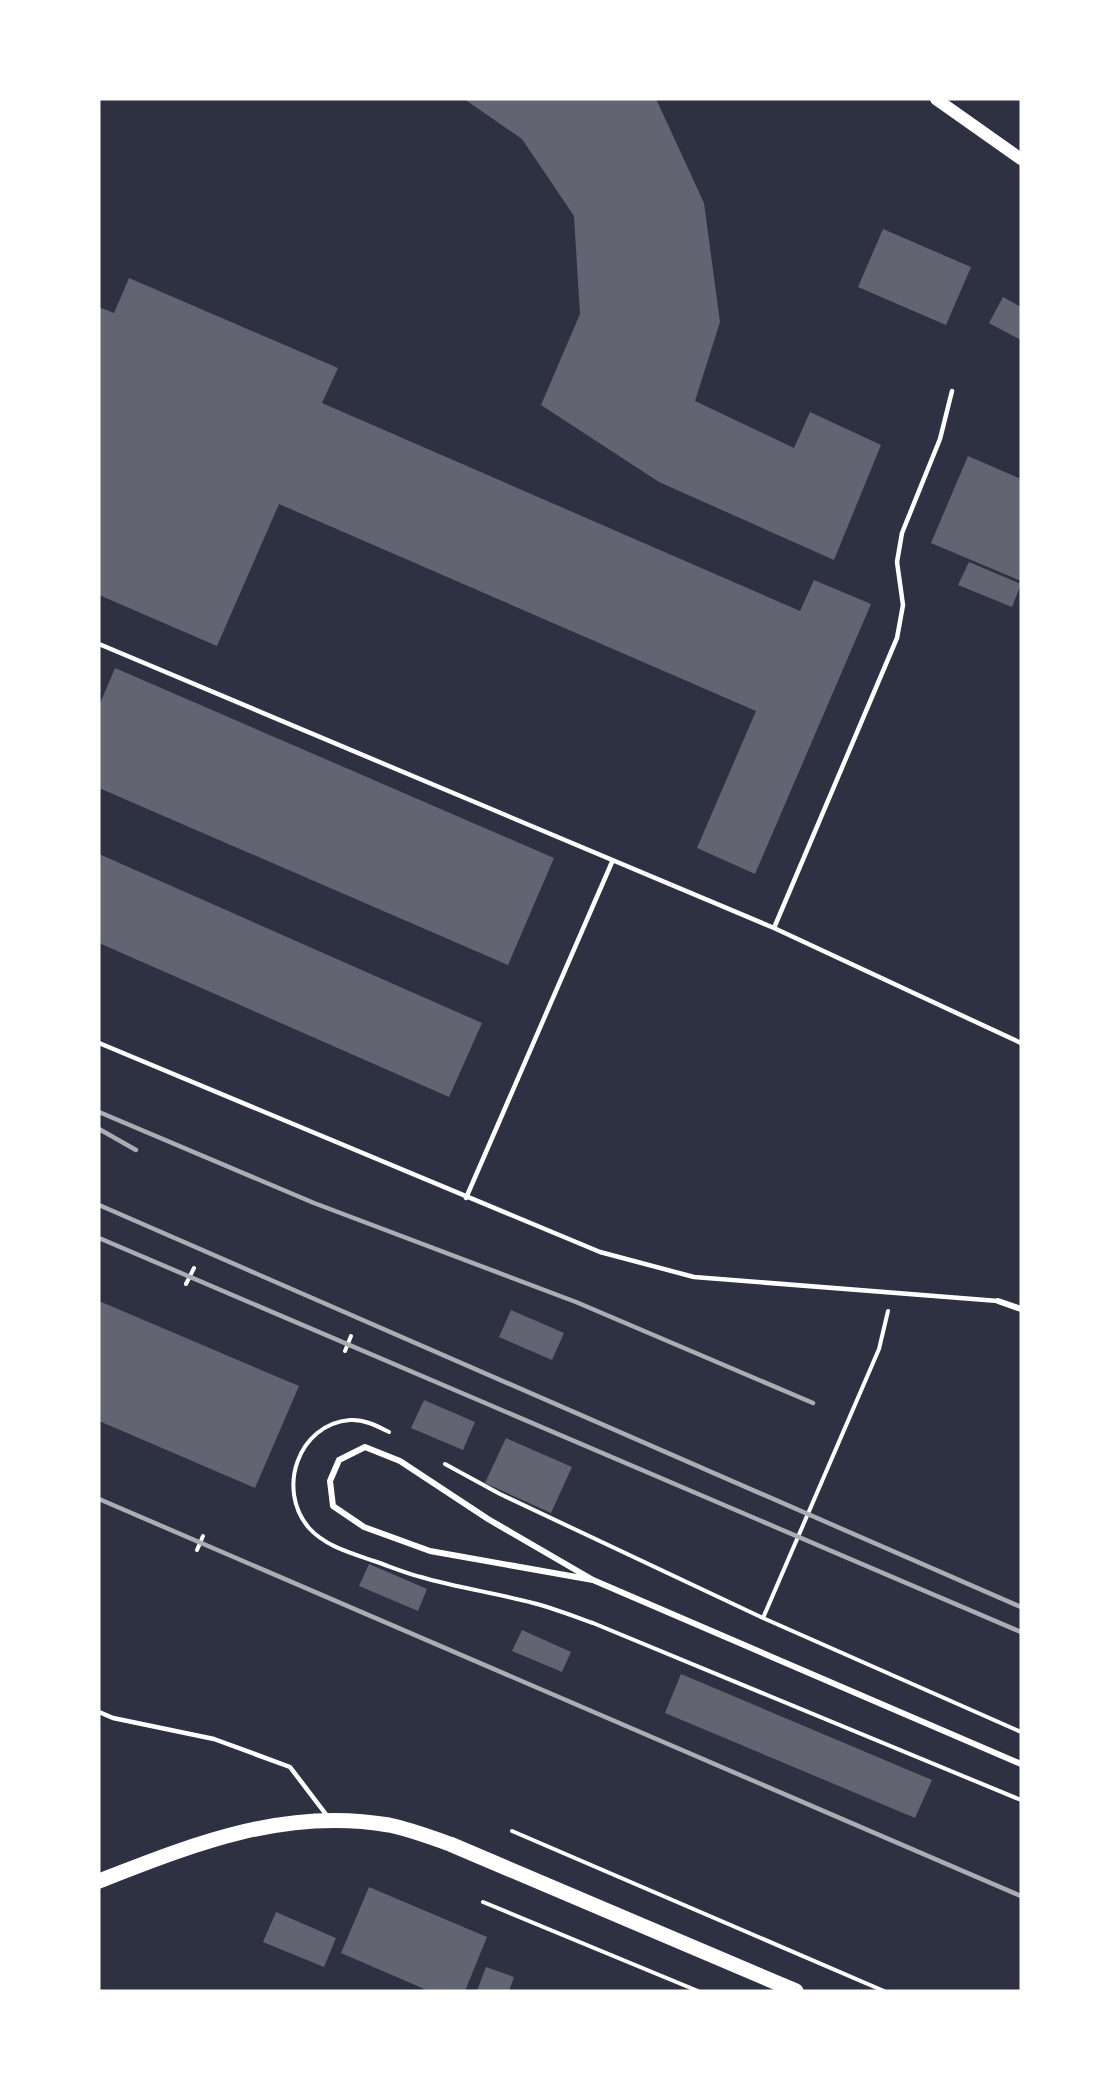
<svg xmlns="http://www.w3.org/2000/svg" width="1120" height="2090" viewBox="0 0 1120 2090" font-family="Quicksand,sans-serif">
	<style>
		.building { fill: #626471 }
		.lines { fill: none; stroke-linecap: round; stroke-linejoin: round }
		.path { stroke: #fff; stroke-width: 4 }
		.service { stroke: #fff; stroke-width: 4.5 }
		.minor { stroke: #fff; stroke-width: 6 }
		.secondary { stroke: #fff; stroke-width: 12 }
		.primary { stroke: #fff; stroke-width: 15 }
		.rail { stroke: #abadb3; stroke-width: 4.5 }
	</style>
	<rect width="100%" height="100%" fill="#2d3142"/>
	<path class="building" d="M464,99h191l2,2 47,102 16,119 -25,79 99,47 16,-36 71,33 -47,115 -175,-78 -118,-77 39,-91 -6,-98 -52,-77z
		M883,229l88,38 -25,58 -88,-38z
		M129,278l209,90 -16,35 478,208 14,-31 57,24 -116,270 -58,-26 59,-137 -477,-207 -62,142 -118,-51v-288l15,6z
		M1003,297l18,10v33l-32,-17z
		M968,456l53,23v102l-90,-38z
		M969,562l52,22 -9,23 -54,-22z
		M115,668l439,190 -46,107 -409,-177v-82z
		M99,854l383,169 -33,74 -350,-154z
		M99,1301l200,85 -44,102 -156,-67z
		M511,1310l53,23 -12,27 -53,-23z
		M424,1400l51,22 -12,28 -52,-22z
		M506,1438l66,29 -21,46 -66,-30z
		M369,1564l58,25 -9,22 -59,-25z
		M522,1630l49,22 -9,20 -50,-21z
		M681,1674l251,106 -17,38 -250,-105z
		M369,1887l118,50 -22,54h-36l-88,-38z
		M276,1912l60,26 -12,29 -61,-25z
		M486,1967l28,10 -5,14h-32z"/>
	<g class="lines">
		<path class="path" d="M186,1284l8,-16
			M345,1351l6,-15
			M389,1432c-12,-6 -25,-13 -39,-12 -52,4 -74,70 -41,108 16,18 42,25 65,33 15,5 31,12 47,16 37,11 75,16 112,26 20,5 40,13 60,20l428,177
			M445,1464l55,30 263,124 258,114
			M197,1550l6,-14
			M763,1618l116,-269 9,-38
			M512,1831l372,160
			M483,1902l215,89"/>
		<path class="service" d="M99,644l675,284 247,115
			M774,928l123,-290 6,-33 -6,-43 5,-29 38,-94 12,-48
			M99,1043l501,209 94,25 304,24
			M466,1198l146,-336
			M99,1712l14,6 101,21 76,28 38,50"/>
		<path class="minor" d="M998,1301l23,8
			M593,1580l-163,-29 -66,-24 -31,-21 -3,-25 9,-21 26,-13 35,14 88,58 105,61 428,184"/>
		<path class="secondary" d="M936,99l85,60"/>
		<path class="primary" d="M99,1881c95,-37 186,-74 290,-56 20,4 41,12 61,19l346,147"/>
		<path class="rail" d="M99,1112l215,91 262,99 237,101
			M99,1129l37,21
			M99,1205l922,402
			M99,1238l922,394
			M99,1499l922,397"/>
	</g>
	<rect width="1120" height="2090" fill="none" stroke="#ffffff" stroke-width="201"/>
</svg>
